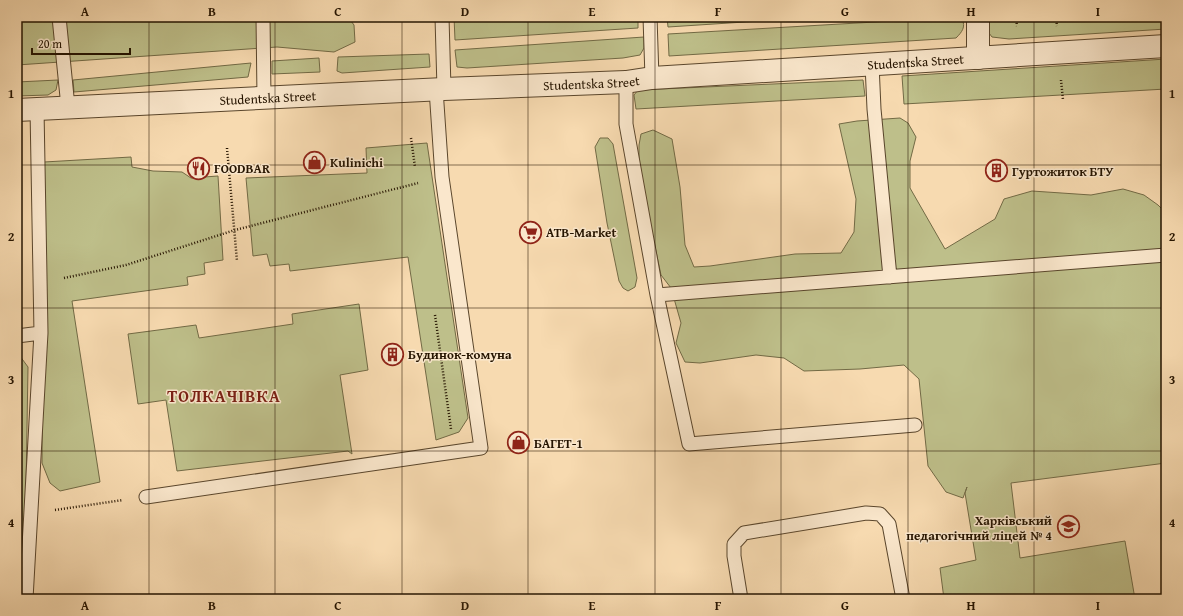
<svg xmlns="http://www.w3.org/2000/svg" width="1183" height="616" viewBox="0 0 1183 616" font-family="'Gentium Book Plus',serif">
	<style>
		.green { fill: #bebf8a; stroke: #726a45 }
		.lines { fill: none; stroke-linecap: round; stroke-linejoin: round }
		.service-casing { stroke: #5a462c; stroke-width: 15 }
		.minor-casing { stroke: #5a462c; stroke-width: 24 }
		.path { stroke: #251400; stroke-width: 2.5; stroke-dasharray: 1 2; stroke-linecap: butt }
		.service { stroke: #fae7cc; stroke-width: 13 }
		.minor { stroke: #fae7cc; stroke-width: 22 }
		.grid { fill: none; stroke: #251400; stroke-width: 1; stroke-opacity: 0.55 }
		.labels { text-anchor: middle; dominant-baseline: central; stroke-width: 3; stroke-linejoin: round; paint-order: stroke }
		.street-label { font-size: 13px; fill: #251400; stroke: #fae7cc }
		.poi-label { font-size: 13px; font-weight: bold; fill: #251400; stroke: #fae7cc; text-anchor: start }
		.district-label { font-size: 17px; font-weight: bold; letter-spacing: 1px; fill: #7a1f14; stroke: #fae7cc }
		.neatline { fill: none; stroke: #251400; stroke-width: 1.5 }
		.grid-label { font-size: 13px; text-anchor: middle; font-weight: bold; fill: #251400 }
	</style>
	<rect width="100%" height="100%" fill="#f7dab0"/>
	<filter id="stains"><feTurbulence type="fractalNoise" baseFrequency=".005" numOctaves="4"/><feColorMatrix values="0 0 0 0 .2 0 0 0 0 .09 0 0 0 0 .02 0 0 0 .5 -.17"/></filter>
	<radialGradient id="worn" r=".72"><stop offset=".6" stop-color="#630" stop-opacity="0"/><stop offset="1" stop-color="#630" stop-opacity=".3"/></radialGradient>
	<path class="green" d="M17,17h331l6,8 1,17 -21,10 -57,-5 -260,18z
		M454,17h184v11l-183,12z
		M667,17h154l-153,10z
		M985,17h181v12l-157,10 -17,-2 -6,-8z
		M944,18l18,1c4,8 0,13 -6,19l-287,18 -1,-22z
		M644,37v11l-4,7 -17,3 -156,10 -10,-1 -2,-17z
		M429,54l1,13 -88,6 -5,-2 1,-14z
		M319,58l1,14 -48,2v-13z
		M1166,59v30l-262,15 -2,-28z
		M251,63l-3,14 -174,15 -1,-12z
		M58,80l-2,10 -8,5 -31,1v-14z
		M863,80l2,16 -229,13 -2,-14 4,-5z
		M900,118l8,5 8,14 -6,24v27l35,61 50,-30 9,-20 28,-8 59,4 32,-6 21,6 14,10 8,8v250l-155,20 9,75 105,-17 10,58h-191l-4,-31 36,-8 -11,-67 2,-6 -4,11 -17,-6 -18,-26 -9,-87 -15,-14 -44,4 -56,2 -20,-13 -28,-3 -56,8 -15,-1 -9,-19 5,-20 -10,-35 -10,-13 -22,-105v-25l2,-11 12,-4 19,9 8,48 5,58 9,22 16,-1 85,-12 46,-1 13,-21 2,-33 -17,-75 18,-3z
		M600,138h8l5,6 24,134 -2,9 -7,4 -5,-3 -4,-7 -12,-58 -12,-76z
		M427,143l41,275 -9,14 -23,8 -28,-183 -118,14 -1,-7 -19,2 -3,-12 -14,2 -7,-78 121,-5 -1,-25z
		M131,157l1,10 21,4 29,1 9,6 27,-2 5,84 -19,3 1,11 -18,3 1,8 -116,16 28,181 -40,9 -10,-8 -8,-20 2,-301z
		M359,304l9,66 -28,5 12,79 -4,-3 -171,20 -11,-71 -28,4 -10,-70 68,-9 3,13 94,-14 -1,-10z
		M17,352l11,15 -3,180 -8,15z"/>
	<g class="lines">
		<defs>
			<path id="service" d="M59,17l9,90
				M263,17l1,81
				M442,17l2,72
				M650,17l2,61
				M872,64l2,45 16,168
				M626,82v42l31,171 32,149 226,-19
				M657,295l509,-40
				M17,336l24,-3
				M146,497l335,-49 -39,-271 -6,-88
				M26,599l15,-266 -4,-224
				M741,599l-7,-43v-12l10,-11 122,-20 14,1 9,10 14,75"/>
			<g id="minor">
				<path d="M978,17v41"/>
				<path id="s1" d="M17,110l427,-21 182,-7 26,-4 514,-32"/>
			</g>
		</defs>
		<use href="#service" class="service-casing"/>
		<use href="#minor" class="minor-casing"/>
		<path class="path" d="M1016,17l1,9
			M1056,17l1,9
			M1061,80l2,20
			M411,138l4,29
			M227,148l10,113
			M64,278l62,-13 109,-35 183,-47
			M435,315l16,114
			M55,510l68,-10"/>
		<use href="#service" class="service"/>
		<use href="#minor" class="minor"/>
	</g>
	<path class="grid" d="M149,17v582M275,17v582M402,17v582M528,17v582M655,17v582M781,17v582M908,17v582M1034,17v582M17,165h1149M17,308h1149M17,451h1149"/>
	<defs>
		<symbol id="shop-ring" viewBox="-11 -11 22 22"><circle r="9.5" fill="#fae7cc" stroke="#8f2418" stroke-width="1.5"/><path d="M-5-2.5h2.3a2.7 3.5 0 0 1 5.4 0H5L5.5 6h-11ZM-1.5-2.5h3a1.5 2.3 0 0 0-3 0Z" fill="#8f2418"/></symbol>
		<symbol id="restaurant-ring" viewBox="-11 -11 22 22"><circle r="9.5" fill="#fae7cc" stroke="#8f2418" stroke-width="1.5"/><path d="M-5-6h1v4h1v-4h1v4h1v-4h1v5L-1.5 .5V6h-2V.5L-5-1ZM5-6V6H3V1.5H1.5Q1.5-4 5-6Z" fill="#8f2418"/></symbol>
		<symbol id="building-ring" viewBox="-11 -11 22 22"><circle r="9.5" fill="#fae7cc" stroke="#8f2418" stroke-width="1.5"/><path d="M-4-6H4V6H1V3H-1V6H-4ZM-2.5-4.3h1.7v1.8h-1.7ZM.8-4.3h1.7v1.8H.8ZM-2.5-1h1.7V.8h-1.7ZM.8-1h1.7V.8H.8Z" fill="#8f2418"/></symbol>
		<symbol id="supermarket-ring" viewBox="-11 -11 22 22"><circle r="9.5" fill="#fae7cc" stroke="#8f2418" stroke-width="1.5"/><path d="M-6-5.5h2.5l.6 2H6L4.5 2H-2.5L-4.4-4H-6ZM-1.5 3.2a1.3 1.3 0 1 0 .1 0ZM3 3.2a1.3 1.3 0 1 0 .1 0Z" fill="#8f2418"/></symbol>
		<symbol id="school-ring" viewBox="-11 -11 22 22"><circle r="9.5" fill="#fae7cc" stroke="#8f2418" stroke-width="1.5"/><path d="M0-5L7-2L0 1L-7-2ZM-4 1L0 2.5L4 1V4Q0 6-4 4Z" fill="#8f2418"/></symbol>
	</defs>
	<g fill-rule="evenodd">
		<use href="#shop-ring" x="302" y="150" width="25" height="25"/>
		<use href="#restaurant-ring" x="186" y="156" width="25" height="25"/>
		<use href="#building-ring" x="984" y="158" width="25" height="25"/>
		<use href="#supermarket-ring" x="518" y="220" width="25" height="25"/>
		<use href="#building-ring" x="380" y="342" width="25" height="25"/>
		<use href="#shop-ring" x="506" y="430" width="25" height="25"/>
		<use href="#school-ring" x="1056" y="514" width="25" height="25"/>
	</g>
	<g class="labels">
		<g class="street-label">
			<text stroke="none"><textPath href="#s1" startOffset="900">Studentska Street</textPath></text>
			<text stroke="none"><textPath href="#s1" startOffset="575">Studentska Street</textPath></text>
			<text stroke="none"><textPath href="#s1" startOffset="251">Studentska Street</textPath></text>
		</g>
		<g class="poi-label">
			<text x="330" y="162">Kulinichi</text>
			<text x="214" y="168">FOODBAR</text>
			<text x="1012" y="171">Гуртожиток БТУ</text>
			<text x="546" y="232">ATB-Market</text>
			<text x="408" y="354">Будинок-комуна</text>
			<text x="534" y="443">БАГЕТ-1</text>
			<text x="1052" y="520" text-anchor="end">Харківський<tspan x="1052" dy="15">педагогічний ліцей № 4</tspan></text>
		</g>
		<g class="district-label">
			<text x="224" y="395">ТОЛКАЧІВКА</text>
		</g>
	</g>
	<rect width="1183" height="616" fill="none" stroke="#f7dab0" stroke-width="44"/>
	<path d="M32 48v6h98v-6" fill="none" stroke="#251400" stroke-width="2"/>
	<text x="38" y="48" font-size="12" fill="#251400" stroke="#fae7cc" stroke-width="3" paint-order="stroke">20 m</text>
	<rect x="22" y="22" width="1139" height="572" class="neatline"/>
	<g class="grid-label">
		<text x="85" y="16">A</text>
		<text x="212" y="16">B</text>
		<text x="338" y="16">C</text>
		<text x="465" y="16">D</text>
		<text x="592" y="16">E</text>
		<text x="718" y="16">F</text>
		<text x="845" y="16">G</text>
		<text x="971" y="16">H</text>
		<text x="1098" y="16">I</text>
		<text x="11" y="98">1</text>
		<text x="1172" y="98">1</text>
		<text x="11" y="241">2</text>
		<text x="1172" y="241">2</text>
		<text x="11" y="384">3</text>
		<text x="1172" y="384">3</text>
		<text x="11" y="527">4</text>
		<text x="1172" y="527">4</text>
		<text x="85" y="610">A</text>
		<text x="212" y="610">B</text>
		<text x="338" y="610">C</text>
		<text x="465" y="610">D</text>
		<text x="592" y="610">E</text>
		<text x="718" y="610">F</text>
		<text x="845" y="610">G</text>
		<text x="971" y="610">H</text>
		<text x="1098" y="610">I</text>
	</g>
	<rect width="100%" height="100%" filter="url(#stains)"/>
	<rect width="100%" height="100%" fill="url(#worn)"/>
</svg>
